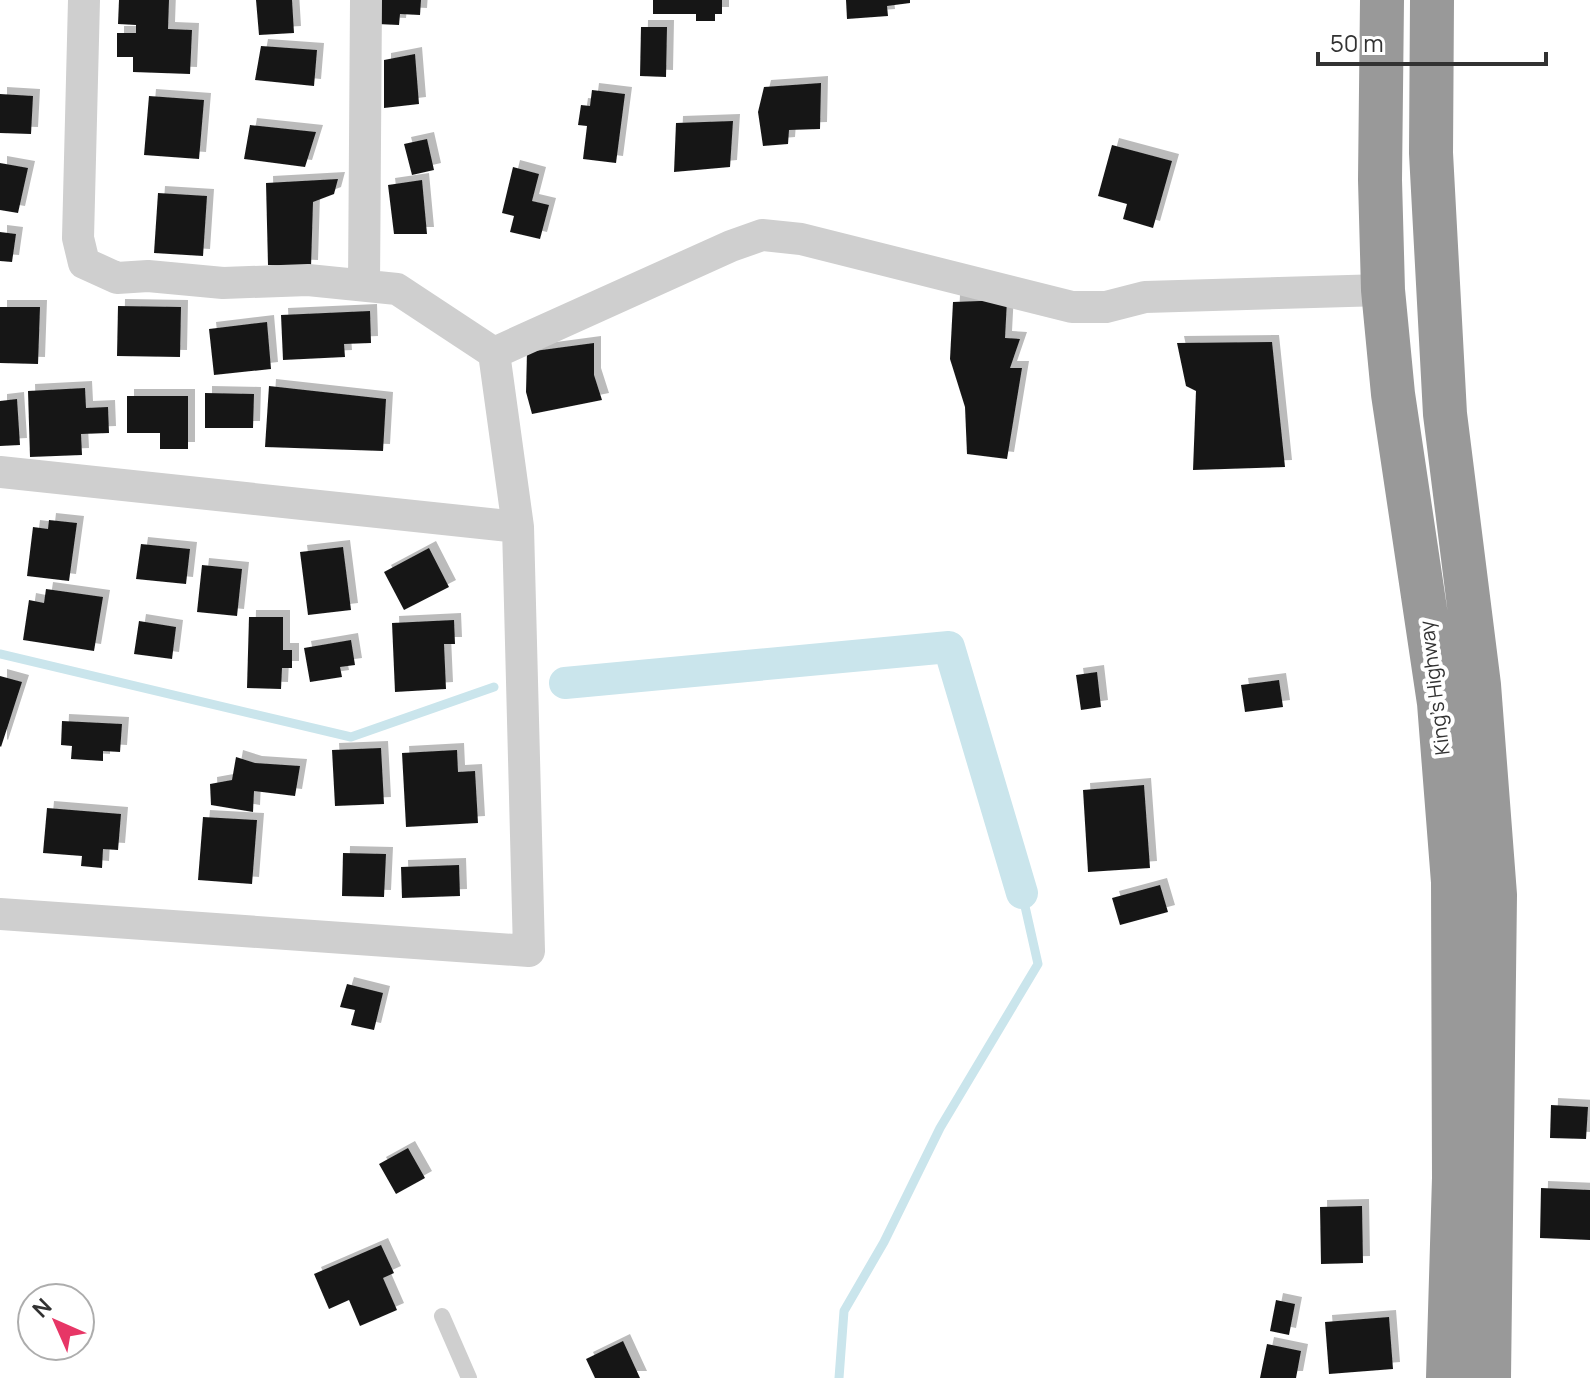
<svg xmlns="http://www.w3.org/2000/svg" width="1590" height="1378" viewBox="0 0 1590 1378" font-family="Manrope,sans-serif">
	<style>
		.lines { fill: none; stroke-linecap: round; stroke-linejoin: round }
		.stream { stroke: #cae5ec; stroke-width: 9 }
		.canal { stroke: #cae5ec; stroke-width: 32 }
		.building { fill: #191919; filter: url(#shadow) }
		.lane { stroke: #cfcfcf; stroke-width: 16 }
		.street { stroke: #cfcfcf; stroke-width: 32 }
		.highway { stroke: #999; stroke-width: 44 }
		.labels { text-anchor: middle; dominant-baseline: central; stroke-width: 8; stroke-linejoin: round; paint-order: stroke }
		.street-label { font-size: 20px; fill: #323232; stroke: #fff }
	</style>
	<defs>
		<filter id="shadow"><feDropShadow dx="7" dy="-7" stdDeviation="0" flood-color="#0004"/></filter>
	</defs>
	<rect width="100%" height="100%" fill="#fff"/>
	<g class="lines">
		<path class="stream" d="M0,654l351,83 143,-50
			M839,1378l5,-67 40,-69 56,-114 98,-164 -16,-71"/>
		<path class="canal" d="M565,683l384,-36 73,246"/>
	</g>
	<path class="building" d="M119,0h50l-1,29 24,1 -2,44 -57,-2v-15h-16v-24h19v-8l-18,-1z
		M256,0h36l2,33 -35,2z
		M378,0h43l-1,15 -20,-1 -1,11 -22,-1z
		M653,0h69v14h-7v7h-19v-7h-43z
		M846,0h64v3l-23,3 1,10 -41,3z
		M641,27h26l-1,50 -26,-1z
		M261,46l56,4 -3,36 -59,-6z
		M415,54l4,50 -35,4v-48z
		M821,83l-1,46 -31,1 -1,14 -25,2 -5,-34 6,-25z
		M592,90l33,4 -9,69 -33,-4 4,-33 -9,-1 3,-20 9,1z
		M0,94l33,2 -2,38 -31,-1z
		M149,96l55,4 -5,59 -55,-4z
		M733,121l-3,46 -56,5 2,-49z
		M250,125l66,7 -11,35 -61,-8z
		M427,139l7,31 -22,5 -8,-31z
		M1112,145l60,16 -19,67 -30,-9 4,-15 -29,-8z
		M0,163l28,5 -10,45 -18,-3z
		M513,167l26,7 -7,27 17,4 -9,34 -30,-7 4,-16 -12,-3z
		M338,179l-4,15 -21,8 -2,65 -43,-2 -2,-82z
		M422,180l5,54h-33l-6,-49z
		M158,193l49,3 -4,60 -49,-3z
		M0,232l16,2 -4,28 -12,-1z
		M1007,300l-2,38 15,1 -10,29h12l-15,91 -40,-5 -2,-47 -15,-48 3,-57z
		M118,306l63,1 -1,50 -63,-1z
		M0,307h40l-2,57 -38,-1z
		M370,311l1,32 -27,1 1,13 -62,3 -2,-45z
		M267,322l4,47 -57,6 -5,-46z
		M1272,342l13,125 -92,3 3,-79 -10,-5 -9,-43z
		M594,343v32l8,25 -70,14 -6,-22 1,-40z
		M269,386l117,13 -3,52 -118,-4z
		M85,388l1,20 22,-1 1,26 -28,1 1,21 -52,2 -2,-66z
		M205,393l49,1 -1,34h-48z
		M127,396h61v53h-28v-16h-33z
		M17,399l3,46 -20,1v-45z
		M49,520l28,3 -8,58 -42,-5 6,-49 15,2z
		M141,544l49,5 -4,35 -50,-5z
		M343,547l8,63 -43,5 -8,-63z
		M429,548l20,39 -45,23 -20,-38z
		M202,565l40,4 -5,47 -40,-4z
		M46,589l57,8 -9,54 -71,-11 6,-40 15,3z
		M249,617h34v33h9v18h-10l-1,21 -34,-1z
		M454,620l1,24h-11l2,45 -51,3 -3,-69z
		M139,621l37,6 -4,32 -38,-5z
		M351,640l4,25 -15,2 2,10 -32,5 -6,-34z
		M1097,672l4,35 -20,3 -5,-35z
		M0,676l22,6 -21,65 -1,-1z
		M1279,680l4,27 -38,5 -4,-27z
		M62,721l60,3 -2,28 -17,-1v10l-32,-2 1,-13 -11,-1z
		M381,748l3,56 -49,2 -3,-56z
		M457,750l1,22 17,-1 3,52 -72,4 -4,-74z
		M236,757l19,6 45,3 -5,30 -41,-5 -1,21 -42,-7 -1,-21 22,-4z
		M1144,785l6,83 -62,4 -5,-82z
		M47,808l74,6 -3,36 -15,-1 -1,19 -21,-2 1,-10 -39,-3z
		M203,817l54,3 -5,64 -54,-4z
		M343,853l43,1 -2,43 -42,-1z
		M459,865l1,31 -58,2 -1,-31z
		M1160,885l8,27 -48,13 -8,-27z
		M347,984l36,9 -9,37 -23,-5 4,-15 -15,-3z
		M1551,1105l37,2 -2,32 -36,-1z
		M408,1148l17,30 -29,16 -17,-30z
		M1541,1188l49,2v50l-50,-2z
		M1362,1206l1,57 -42,1 -1,-57z
		M381,1245l13,28 -11,5 14,32 -37,16 -11,-26 -20,9 -15,-35z
		M1276,1300l19,4 -6,31 -19,-4z
		M1389,1317l4,52 -64,5 -4,-52z
		M623,1341l17,37h-45l-9,-19z
		M1267,1344l34,7 -5,27h-36z"/>
	<g class="lines">
		<path class="lane" d="M442,1316l27,62"/>
		<path class="street" d="M84,0l-6,238 6,25 33,15 31,-2 75,7 85,-3 89,9 97,64
			M364,285l2,-285
			M0,472l518,55
			M0,914l529,37 -11,-424 -24,-174 237,-107 31,-11 39,4 271,68h34l39,-10 238,-7"/>
		<path class="highway" d="M1382,0l-2,180 3,110 10,104 46,309 14,179 1,296 -6,200
			M1432,0l-1,153 14,261 34,271 16,210 -6,483"/>
	</g>
	<g class="labels">
		<g class="street-label">
			<text transform="translate(1434 688) rotate(-97)">King's Highway</text>
		</g>
	</g>
	<g transform="translate(56 1322) rotate(315)"><circle r="38" fill="#ffffff" stroke="#adadad" stroke-width="2"/>
	<path d="M0-6L14 30L0 20L-14 30Z" fill="#e73666"/>
	<text y="-12" font-size="22" font-weight="bold" text-anchor="middle" fill="#323232">N</text>
	</g>
	<path d="M1318 52v12h228v-12" fill="none" stroke="#323232" stroke-width="4"/>
	<text x="1330" y="52" font-size="24" fill="#323232" stroke="#ffffff" stroke-width="6" paint-order="stroke">50 m</text>
</svg>
